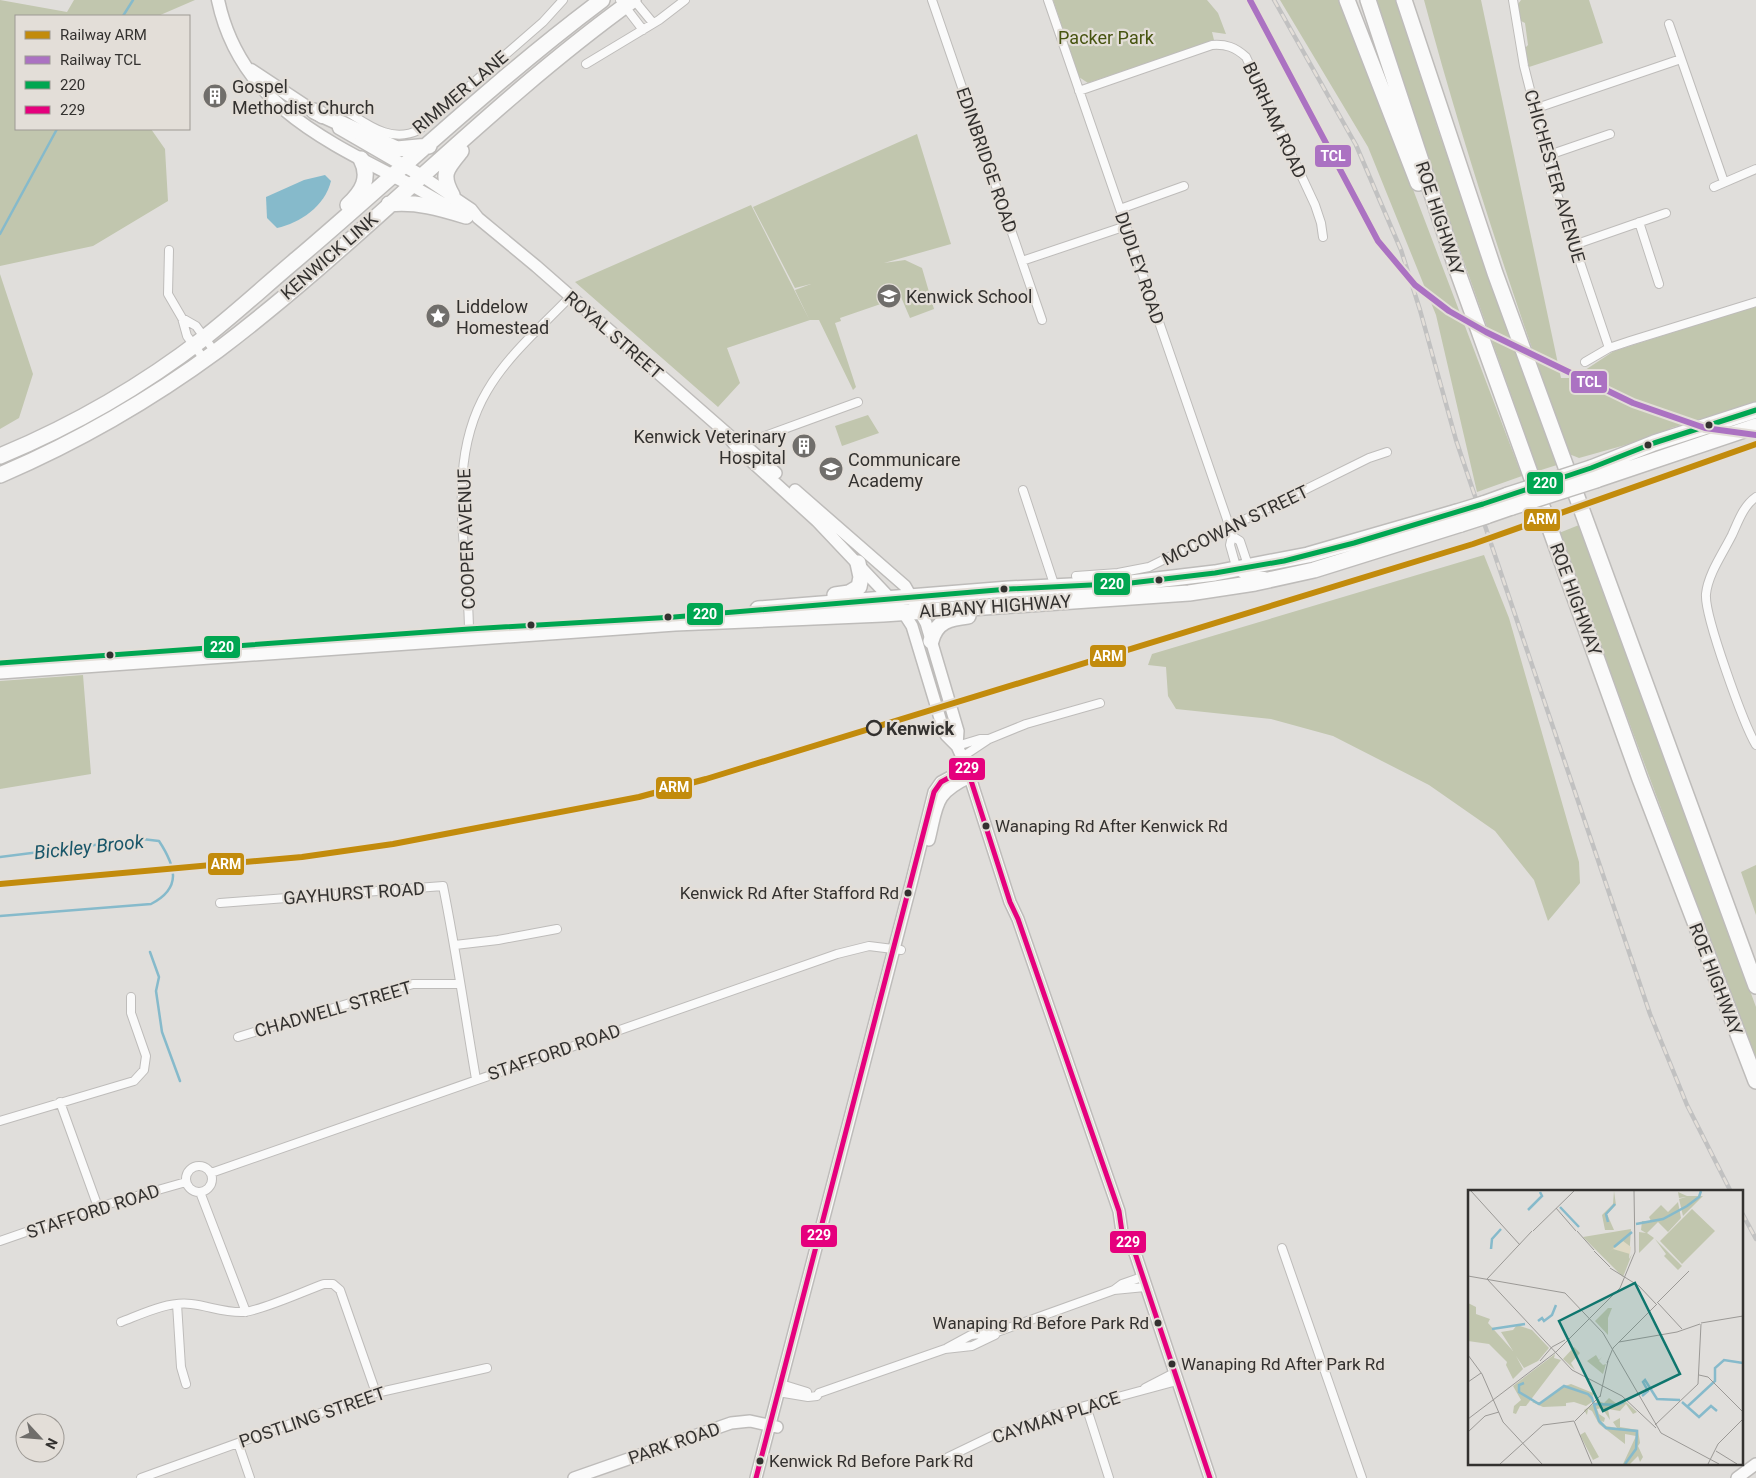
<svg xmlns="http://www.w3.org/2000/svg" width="1756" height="1478" viewBox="0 0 1756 1478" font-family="Roboto,sans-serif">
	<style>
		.green { fill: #c1c6ae }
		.water { fill: #86bacb }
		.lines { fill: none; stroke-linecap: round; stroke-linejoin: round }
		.stream { stroke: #86bacb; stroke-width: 2.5 }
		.street-casing { stroke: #bebcba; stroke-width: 10 }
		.secondary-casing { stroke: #bebcba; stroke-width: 14 }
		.primary-casing { stroke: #bebcba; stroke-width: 15 }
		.highway-casing { stroke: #bebcba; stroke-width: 18 }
		.street { stroke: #fafafa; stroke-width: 8 }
		.secondary { stroke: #fafafa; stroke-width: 11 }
		.primary { stroke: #fafafa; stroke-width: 12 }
		.highway { stroke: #fafafa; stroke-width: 15 }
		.rail-casing { stroke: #c1c1c1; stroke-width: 4.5 }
		.rail { stroke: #e3ded8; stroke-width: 2.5; stroke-dasharray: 8; stroke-linecap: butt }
		.highway-bridge-casing { stroke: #bebcba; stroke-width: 18; stroke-linecap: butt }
		.highway-bridge { stroke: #fafafa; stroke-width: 15 }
		.bus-1-casing { stroke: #e3ded8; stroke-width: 9 }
		.bus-2-casing { stroke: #e3ded8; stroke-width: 9 }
		.bus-1 { stroke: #00a651; stroke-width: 5 }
		.bus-2 { stroke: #e5007d; stroke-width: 5 }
		.rail-1-casing { stroke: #e3ded8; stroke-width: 10 }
		.rail-2-casing { stroke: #e3ded8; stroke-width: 10 }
		.rail-1 { stroke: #c28b0c; stroke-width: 6 }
		.rail-2 { stroke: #ab72c2; stroke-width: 6 }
		.bus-dot { fill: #33312f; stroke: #e3ded8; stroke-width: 2 }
		.stop-dot { fill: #e3ded8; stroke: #33312f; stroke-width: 2.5 }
		.labels { text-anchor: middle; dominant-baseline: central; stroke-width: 4.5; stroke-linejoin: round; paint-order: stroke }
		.bus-label { font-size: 17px; fill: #33312f; stroke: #e3ded8; text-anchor: start }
		.park-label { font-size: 18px; fill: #475410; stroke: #e3ded8 }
		.poi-label { font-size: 18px; fill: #33312f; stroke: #e3ded8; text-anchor: start }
		.street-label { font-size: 18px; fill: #33312f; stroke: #e3ded8 }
		.stop-label { font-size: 18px; font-weight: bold; fill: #33312f; stroke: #e3ded8; text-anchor: start }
		.water-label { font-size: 19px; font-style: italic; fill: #195669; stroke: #e3ded8 }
		.inset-river { fill: none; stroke: #86bacb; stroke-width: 2.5 }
		.inset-road { fill: none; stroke: #9b9996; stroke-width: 1 }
		.view { fill: #0f766e; fill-opacity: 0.15; stroke: #0f766e; stroke-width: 2.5 }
		.inset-edge { fill: none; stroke: #33312f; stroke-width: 2.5 }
		.line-badge { stroke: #e3ded8; stroke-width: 2 }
		.badge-label { font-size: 14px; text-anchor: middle; font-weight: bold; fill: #fff }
	</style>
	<rect width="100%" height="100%" fill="#e0dedb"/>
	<path class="green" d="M0,0l67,12 7,-12h121l-37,16h-142v113h135l14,20 3,52 -75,45 -93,20z
		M1053,0h154l11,13 8,21 -14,-2 2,8 -126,43 -9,-6z
		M1280,0h61l181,476 -45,16 -41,-177 -68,-168z
		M1375,0h24l38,127 120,338 -19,6 -119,-336z
		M1424,0h57l80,378h12l41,-27 142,-45v97l-85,25 -10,7 -82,23 -10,-4c-53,-149 -104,-300 -145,-454z
		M1521,0h68l14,43 -74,24 -4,-19 3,-3 -3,-22 -4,-2 -3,-17z
		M917,134l34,110 -67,19 21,-3 17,8 12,41 -24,9 -9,-21 -61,21 1,3 -6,2 21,64 -3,3 -34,-70h-9l-83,28 13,35 -22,24 -143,-125 176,-77 58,114 -14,-29 16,-6 -16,4 -42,-81z
		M0,274l33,100 -14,44 -19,11z
		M868,415l11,18 -37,13 -7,-20z
		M1579,525l177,482v58l-197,-532z
		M1484,555l25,63 70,244 1,21 -32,38 -14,-41 -39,-49 -66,-46 -96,-49 -62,-17 -95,-10 -8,-13 -2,-29 -18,-2 4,-11z
		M83,675l8,99 -91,15v-108z
		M1756,865v50l-15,-43z"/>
	<path class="water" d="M325,175l6,6c-6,25 -31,42 -54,47l-10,-10 -1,-21 38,-17z"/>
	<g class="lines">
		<path class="stream" d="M123,16l10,-16
			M0,234l57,-105
			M0,857l142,-18 17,2c17,26 23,47 -8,63l-151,12
			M150,952l9,25 -3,14 6,41 18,49"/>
		<defs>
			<path id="street" d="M620,0l23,30
				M634,0l19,23
				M932,0l110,320
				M1048,0l182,528 2,8 -2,9 7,25 7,5 20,1
				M1513,0l11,66 31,122 54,160
				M1669,24l55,158
				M586,64l73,-44 26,-20
				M1079,91l133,-46c14,-1 23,2 34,12l69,148 6,18 2,14
				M343,109c24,15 47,35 76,21l124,-108 20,-22
				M1534,109l147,-50
				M1546,156l64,-22
				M1714,187l42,-18
				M1120,209l64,-23
				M1639,222l20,62
				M1574,245l92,-32
				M169,250l-1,44 14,24 5,18 17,23
				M1022,261l104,-35
				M182,318l14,8 19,26
				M1585,362l24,-14 21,-7 126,-39
				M743,444l115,-42
				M1023,490l32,97
				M1756,497c-13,9 -18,25 -24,38 -9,18 -24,39 -26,59 -2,21 38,131 50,151
				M1232,536l8,5 9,27
				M1076,576l42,-3 31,-6 220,-109 18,-6
				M469,637c1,-81 -26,-172 18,-246 21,-36 55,-65 83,-94
				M957,746l23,-7h9
				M962,757l27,-18 37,-15 74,-21
				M220,903l223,-17c13,64 22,129 33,193
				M455,945l43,-5 59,-11
				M238,1037l175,-53h46
				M60,1102l38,105
				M0,1121l134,-40 10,-11 2,-14 -15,-43v-16
				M186 1179a13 13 0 1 1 26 0a13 13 0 1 1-26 0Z
				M211,1173l626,-219 32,-8 32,4
				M200,1192l46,120
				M0,1241l98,-34 88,-25
				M1282,1248l80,230
				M1114,1290l31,-3
				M177,1304l4,63 5,17
				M121,1322c21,-8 47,-21 70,-18 18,2 34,9 53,8 19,-2 60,-21 80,-28h9l7,6 36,103
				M947,1348l24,-13 26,-3 117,-42 8,-6 20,-7
				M781,1384l26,8
				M1145,1388l29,-15
				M778,1392l30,5 9,-1 2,-3 126,-44 27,-3 23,-11 2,-3
				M1086,1406l23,72
				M238,1443l12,35
				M942,1460l54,-26 24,-6 31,-13 126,-34
				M141,1478l235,-85 111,-25"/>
			<path id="secondary" d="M422,176l49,33 7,9 58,48 195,171
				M411,185l42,24
				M726,434l13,16 78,71 86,91 9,14 30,99 4,10 11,11 10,22 43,134 8,17 101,292 3,21 13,21 75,225
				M747,447l29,26
				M795,490l110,96 21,37 32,108 -1,15
				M929,840c9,-36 5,-46 41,-63
				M574,1478l157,-55 19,-2 27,6
				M756,1478l156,-598 22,-88 7,-10 26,-14
				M1737,1478l19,-14"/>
			<path id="primary" d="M218,0c22,104 108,141 193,185
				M251,70l71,47
				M339,128l83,48"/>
			<path id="highway" d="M1347,0l71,183
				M1368,0l88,267 184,512 116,302
				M1404,0l91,273 261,713
				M314,111l83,38 32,-3
				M452,195c-12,-21 -5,-27 9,-44
				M389,204c27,-3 51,4 77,12
				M348,205c14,-13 23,-27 13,-46
				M0,456c72,-30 142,-70 204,-118 32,-25 62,-53 93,-79 101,-86 198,-179 305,-259
				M1591,468l63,-25 102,-33
				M0,475c77,-33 150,-75 218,-125 144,-109 268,-244 415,-350
				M1596,480l160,-54
				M1483,504l25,-9
				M1486,516l26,-9
				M835,595l14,-2 10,-6 2,-10 -3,-14
				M758,609l251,-20 122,-6 84,-10 93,-18 149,-43
				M931,641c5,-20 19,-23 37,-25
				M0,671l675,-48 208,-9 306,-21 66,-10 59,-13 147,-46"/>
		</defs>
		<use href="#street" class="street-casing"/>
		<use href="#secondary" class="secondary-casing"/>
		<use href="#primary" class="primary-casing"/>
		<use href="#highway" class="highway-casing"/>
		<use href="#street" class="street"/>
		<use href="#secondary" class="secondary"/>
		<use href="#primary" class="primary"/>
		<use href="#highway" class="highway"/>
		<defs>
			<path id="rail" d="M1274,0l82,145 45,105 19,60 36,130 194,574 37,91 44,87
				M1742,1213l14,26"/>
		</defs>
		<use href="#rail" class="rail-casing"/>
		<use href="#rail" class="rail"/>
		<defs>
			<path id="highway-bridge" d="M1508,495l83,-27
				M1512,507l84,-27
				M1457,512l26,-8
				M1461,524l25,-8"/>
		</defs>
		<use href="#highway-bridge" class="highway-bridge-casing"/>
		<use href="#highway-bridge" class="highway-bridge"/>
		<defs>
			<path id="bus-1" d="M0,663l469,-34 205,-12 335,-28 122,-6 84,-10 69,-12 70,-18 129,-39 108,-36 63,-25 102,-33"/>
			<path id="bus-2" d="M756,1478l178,-686 7,-10 26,-14 43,134 8,17 101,292 3,21 13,21 75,225"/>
		</defs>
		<use href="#bus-1" class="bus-1-casing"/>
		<use href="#bus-2" class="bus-2-casing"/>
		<use href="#bus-1" class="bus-1"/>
		<use href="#bus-2" class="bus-2"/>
		<defs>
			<path id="rail-1" d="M0,884l302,-27 91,-13 246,-47 67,-18 767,-235 283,-100"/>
			<path id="rail-2" d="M1250,0l128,241 37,44 34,26 37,21 147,71 72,25 51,7"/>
		</defs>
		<use href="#rail-1" class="rail-1-casing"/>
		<use href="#rail-2" class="rail-2-casing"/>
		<use href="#rail-1" class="rail-1"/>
		<use href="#rail-2" class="rail-2"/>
	</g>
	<defs>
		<symbol id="building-disc" viewBox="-11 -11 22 22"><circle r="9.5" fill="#706e6b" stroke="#e3ded8"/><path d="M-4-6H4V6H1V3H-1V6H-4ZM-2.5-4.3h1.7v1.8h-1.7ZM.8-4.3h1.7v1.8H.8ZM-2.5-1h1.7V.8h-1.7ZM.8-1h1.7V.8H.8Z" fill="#fff"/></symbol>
		<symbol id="school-disc" viewBox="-11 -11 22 22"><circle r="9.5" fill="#706e6b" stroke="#e3ded8"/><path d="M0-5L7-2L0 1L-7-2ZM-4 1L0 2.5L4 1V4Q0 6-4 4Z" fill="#fff"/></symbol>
		<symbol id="sight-disc" viewBox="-11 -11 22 22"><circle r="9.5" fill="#706e6b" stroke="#e3ded8"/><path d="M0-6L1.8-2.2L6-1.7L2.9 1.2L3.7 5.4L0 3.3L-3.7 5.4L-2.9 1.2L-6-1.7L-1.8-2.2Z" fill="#fff"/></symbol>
	</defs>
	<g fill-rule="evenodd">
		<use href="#building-disc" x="201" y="82" width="28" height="28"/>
		<use href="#school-disc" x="875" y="282" width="28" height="28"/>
		<use href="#sight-disc" x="424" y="302" width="28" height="28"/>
		<use href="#building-disc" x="790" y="432" width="28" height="28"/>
		<use href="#school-disc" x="817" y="455" width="28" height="28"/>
	</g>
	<g class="bus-dot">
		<circle cx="1709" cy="425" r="4.5"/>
		<circle cx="1648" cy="445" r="4.5"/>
		<circle cx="1159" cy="580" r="4.5"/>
		<circle cx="1004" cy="589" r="4.5"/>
		<circle cx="668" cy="617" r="4.5"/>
		<circle cx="531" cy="625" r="4.5"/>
		<circle cx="110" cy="655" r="4.5"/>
		<circle cx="986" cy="826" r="4.5"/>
		<circle cx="908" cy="893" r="4.5"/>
		<circle cx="1158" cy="1323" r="4.5"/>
		<circle cx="1172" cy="1364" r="4.5"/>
		<circle cx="760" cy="1461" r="4.5"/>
	</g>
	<circle class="stop-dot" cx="874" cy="728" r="7"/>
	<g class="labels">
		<g class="bus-label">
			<text x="995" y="826">Wanaping Rd After Kenwick Rd</text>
			<text x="899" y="893" text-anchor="end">Kenwick Rd After Stafford Rd</text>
			<text x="1149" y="1323" text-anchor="end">Wanaping Rd Before Park Rd</text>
			<text x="1181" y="1364">Wanaping Rd After Park Rd</text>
			<text x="769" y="1461">Kenwick Rd Before Park Rd</text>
		</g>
		<g class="park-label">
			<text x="1106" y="37">Packer Park</text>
		</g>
		<g class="poi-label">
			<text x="232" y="86">Gospel<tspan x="232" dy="21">Methodist Church</tspan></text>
			<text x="906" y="296">Kenwick School</text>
			<text x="456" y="306">Liddelow<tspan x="456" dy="21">Homestead</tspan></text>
			<text x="786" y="436" text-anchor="end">Kenwick Veterinary<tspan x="786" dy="21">Hospital</tspan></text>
			<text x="848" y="459">Communicare<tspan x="848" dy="21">Academy</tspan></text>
		</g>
		<g class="street-label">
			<text transform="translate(460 92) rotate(-40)">RIMMER LANE</text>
			<text transform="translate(1275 120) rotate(65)">BURHAM ROAD</text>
			<text transform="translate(987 160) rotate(71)">EDINBRIDGE ROAD</text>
			<text transform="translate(1555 176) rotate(74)">CHICHESTER AVENUE</text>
			<text transform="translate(1440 218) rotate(72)">ROE HIGHWAY</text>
			<text transform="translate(329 256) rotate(-41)">KENWICK LINK</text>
			<text transform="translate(1140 268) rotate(71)">DUDLEY ROAD</text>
			<text transform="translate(614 335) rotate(41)">ROYAL STREET</text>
			<text transform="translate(1235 525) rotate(-26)">MCCOWAN STREET</text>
			<text transform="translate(466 539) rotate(-92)">COOPER AVENUE</text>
			<text transform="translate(1576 599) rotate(70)">ROE HIGHWAY</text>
			<text transform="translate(995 606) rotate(-4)">ALBANY HIGHWAY</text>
			<text transform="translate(354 893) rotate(-4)">GAYHURST ROAD</text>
			<text transform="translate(1716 979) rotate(69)">ROE HIGHWAY</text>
			<text transform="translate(333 1009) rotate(-16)">CHADWELL STREET</text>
			<text transform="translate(554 1052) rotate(-19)">STAFFORD ROAD</text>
			<text transform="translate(93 1211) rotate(-18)">STAFFORD ROAD</text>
			<text transform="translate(312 1417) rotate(-19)">POSTLING STREET</text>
			<text transform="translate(1056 1417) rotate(-18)">CAYMAN PLACE</text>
			<text transform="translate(674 1443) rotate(-19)">PARK ROAD</text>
		</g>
		<g class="stop-label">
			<text x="886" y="728">Kenwick</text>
		</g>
		<g class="water-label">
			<text transform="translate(89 847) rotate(-6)">Bickley Brook</text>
		</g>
	</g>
	<g transform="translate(1468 1190)">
		<rect width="275" height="275" fill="#e0dedb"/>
		<path d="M146,1l2,14 -9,9 7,16h-9l-3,-15 11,-11zM210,2l9,4h16l-20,20 -4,-17 7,-2 -7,1zM210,12l3,16 -13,14 -10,-10 -11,11 7,5 -15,15v-21l7,1 -5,-3 1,-9h9l-2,-4 12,-12 7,7zM224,19l23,22 -33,33 -22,-23zM163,39l-2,30 3,-5 -9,23 -40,-40zM187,49l27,27 -4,4 -14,-14 2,-2zM0,113l8,4v7l14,5 -2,4 25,28 -12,-19 12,-2 4,-5 15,5 17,18 -11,13 -14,7 -8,-12 7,13 -10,10 -7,-14 1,-3 -18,-18 -21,-3zM140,118h4l-4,10v17l-13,-14zM106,157l6,6 -9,10 4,7 -12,-11zM87,164l-1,4 7,2 -35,46h-6l-4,8 -3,-1 1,-7 7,-6 -8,-14zM128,165l3,5 3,-3 -3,4 4,4 3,-1 -3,10 -16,-13zM103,194l22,9 -1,9 -6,4 -12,-4 -8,1v3l-23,1 -11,-5h10l20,-15zM141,208l8,6 7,-4 13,12 -4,2 -7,-10 -6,7 -12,-2 2,11 -8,-12 -5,1 2,5 6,4 -1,4 -3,-1 5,5 11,2 -4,-6 7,-4v9l18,3 2,13 -2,3 5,11 -3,5 -2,-6 -8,8h-7l13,-28 -11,-2v10l-26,-20 -7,-13 -4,-2 -1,6 -3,-5 14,-9 6,2zM117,242l14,25 -6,3 -13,-25z" fill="#c1c6ae"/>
		<path d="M155,51l8,6 -1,7 -17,-5 -4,3z" fill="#dfd9c4"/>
		<path class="inset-river" d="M92,17l19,20M60,20l14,-14 -2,-4M140,32l-2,-8 9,-10M168,34l27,-5 24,-13 12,-9 2,-6M146,57l18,-15M23,59l1,-10 9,-10M70,131l4,-3 2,3 8,-6 4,-10M24,139l33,-5M56,193l-5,2v7l20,12 25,-18 24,8 4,4 7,23 7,7 31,3 -1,18 -11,15M174,206l6,-5 -5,-9 2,-2 12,19 23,1M214,212l17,15 12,-11 6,5M126,214l23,1 7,-3M220,216l27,-25v-13l9,-8 19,3"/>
		<path class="inset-road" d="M3,1l49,54M88,18l20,23M65,41l41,-40M109,41l17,19M126,61l16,16M142,78l29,18 17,18M0,86l97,17 38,40 58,100 58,31M19,89l45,-48M19,89l85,91 50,26 34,32M189,113l32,-32M190,113l24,26M233,133l42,-7M151,152l58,-10 23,-8M0,165l14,19 21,48 39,42M72,171l12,-14 13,-7M139,173l6,-15 44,-44M231,185l9,2 35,35M0,192l13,-9M132,207l8,-36M0,229l88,-67 64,-64 15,-36 -1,-61M106,231l18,43M107,231l26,-26M187,235l43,-41 3,-60M0,242l17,-16 14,-4M248,261l21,13M32,274l43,-39 31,-4M240,274l10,-20 25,-25"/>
		<path class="view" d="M167,93l45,91 -77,37 -44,-90z"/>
		<rect width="275" height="275" class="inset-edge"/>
	</g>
	<g class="line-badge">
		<rect x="1314" y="144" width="38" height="24" rx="5" fill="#ab72c2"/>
		<rect x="1570" y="370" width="38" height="24" rx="5" fill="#ab72c2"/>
		<rect x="1526" y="471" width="38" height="24" rx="5" fill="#00a651"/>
		<rect x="1523" y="508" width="38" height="24" rx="5" fill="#c28b0c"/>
		<rect x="1093" y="572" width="38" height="24" rx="5" fill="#00a651"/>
		<rect x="686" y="602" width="38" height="24" rx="5" fill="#00a651"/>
		<rect x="203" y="635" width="38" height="24" rx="5" fill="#00a651"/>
		<rect x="1089" y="644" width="38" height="24" rx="5" fill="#c28b0c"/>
		<rect x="948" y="757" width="38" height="24" rx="5" fill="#e5007d"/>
		<rect x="655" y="776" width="38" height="24" rx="5" fill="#c28b0c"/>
		<rect x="207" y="852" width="38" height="24" rx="5" fill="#c28b0c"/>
		<rect x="800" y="1224" width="38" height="24" rx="5" fill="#e5007d"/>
		<rect x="1109" y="1230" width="38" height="24" rx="5" fill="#e5007d"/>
	</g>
	<g class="badge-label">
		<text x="1333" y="161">TCL</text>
		<text x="1589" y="387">TCL</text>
		<text x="1545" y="488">220</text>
		<text x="1542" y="524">ARM</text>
		<text x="1112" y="589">220</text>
		<text x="705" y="619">220</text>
		<text x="222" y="652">220</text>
		<text x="1108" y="661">ARM</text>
		<text x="967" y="773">229</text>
		<text x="674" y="792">ARM</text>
		<text x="226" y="869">ARM</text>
		<text x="819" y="1240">229</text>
		<text x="1128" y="1247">229</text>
	</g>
	<rect x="15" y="15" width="175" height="115" fill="#e3ded8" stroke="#9d9994"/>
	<rect x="25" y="31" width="25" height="8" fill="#c28b0c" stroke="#9d9994"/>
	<text x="60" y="40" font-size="15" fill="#33312f">Railway ARM</text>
	<rect x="25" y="56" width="25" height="8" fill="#ab72c2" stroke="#9d9994"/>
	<text x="60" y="65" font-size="15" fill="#33312f">Railway TCL</text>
	<rect x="25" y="81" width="25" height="8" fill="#00a651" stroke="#9d9994"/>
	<text x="60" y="90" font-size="15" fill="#33312f">220</text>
	<rect x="25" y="106" width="25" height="8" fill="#e5007d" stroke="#9d9994"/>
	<text x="60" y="115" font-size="15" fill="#33312f">229</text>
	<g transform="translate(40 1438) rotate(116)"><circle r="24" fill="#e3ded8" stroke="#9d9994"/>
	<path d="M0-4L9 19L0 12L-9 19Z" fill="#706e6b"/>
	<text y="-8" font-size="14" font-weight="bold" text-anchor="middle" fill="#33312f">N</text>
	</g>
</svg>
